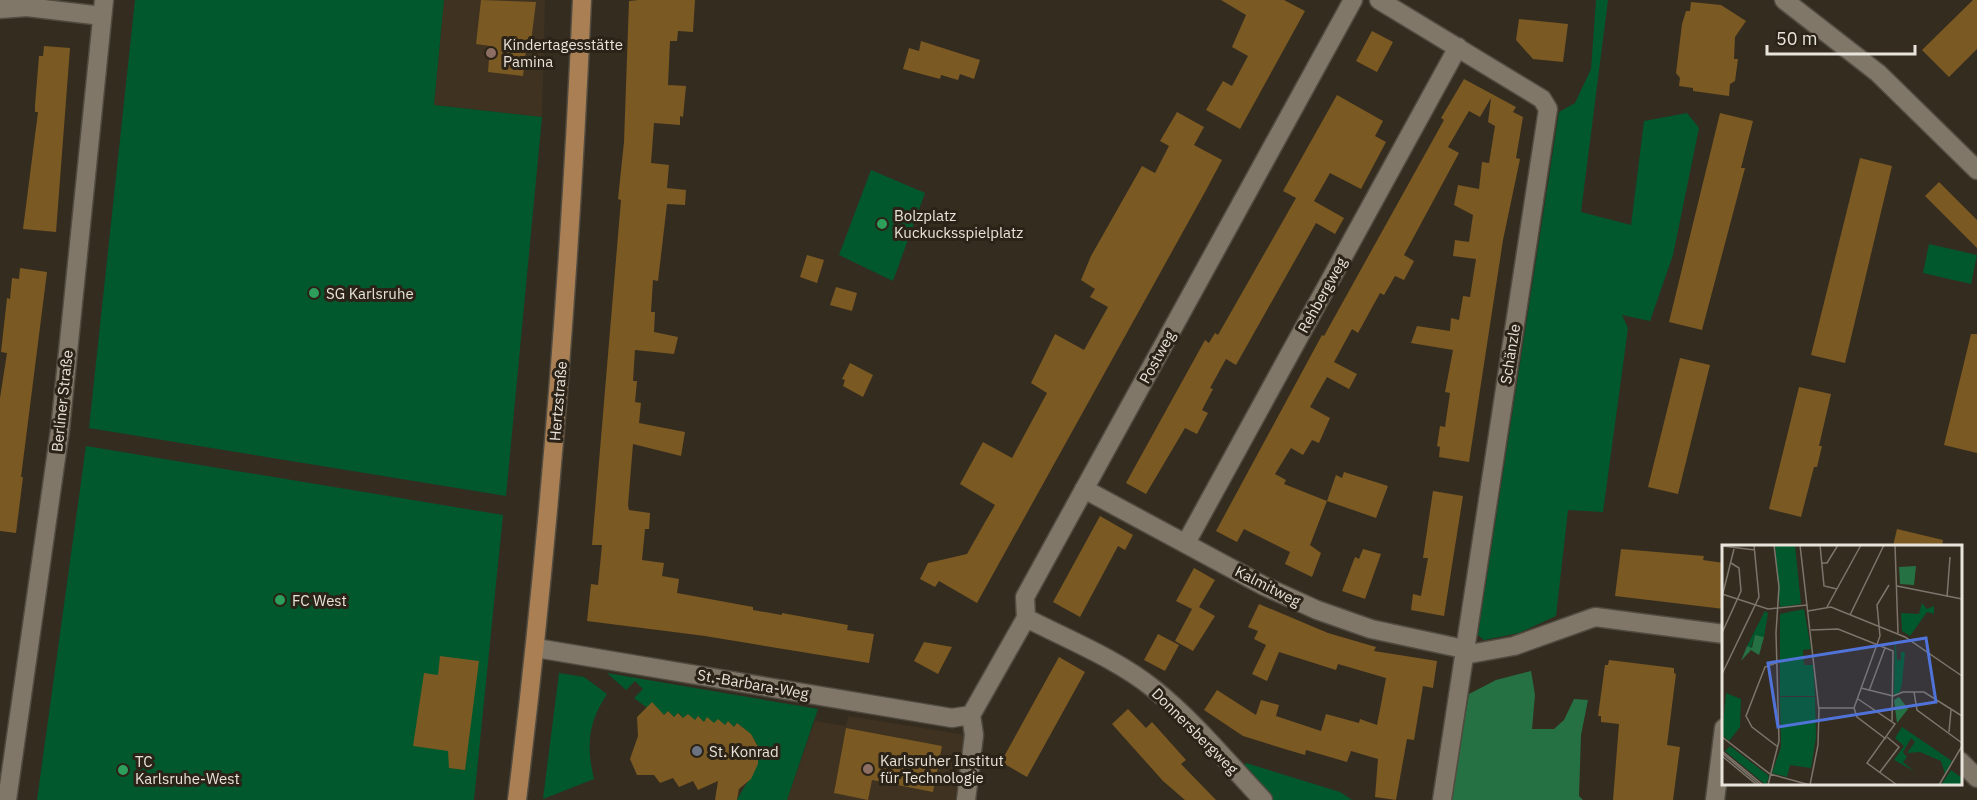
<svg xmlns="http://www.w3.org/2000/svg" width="1977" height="800" viewBox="0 0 1977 800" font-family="'IBM Plex Sans',sans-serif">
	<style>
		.built { fill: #3f3220 }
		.green { fill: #01582d }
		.forest { fill: #267143 }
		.building { fill: #7a5922 }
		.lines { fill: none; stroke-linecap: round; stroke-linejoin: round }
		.minor-casing { stroke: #514b40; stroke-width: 21 }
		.major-casing { stroke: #514b40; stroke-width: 21 }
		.minor { stroke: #817769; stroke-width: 18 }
		.major { stroke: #a97f53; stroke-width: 18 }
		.education-dot { fill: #8d6e63; stroke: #2b2317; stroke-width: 2 }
		.leisure-dot { fill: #2e9e5b; stroke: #2b2317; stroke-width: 2 }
		.worship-dot { fill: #6b7280; stroke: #2b2317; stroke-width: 2 }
		.labels { text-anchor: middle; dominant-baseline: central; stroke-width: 6; stroke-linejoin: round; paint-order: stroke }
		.poi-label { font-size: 15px; fill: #e8e3db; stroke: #2b2317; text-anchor: start }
		.street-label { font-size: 15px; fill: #e8e3db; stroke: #2b2317 }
		.inset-road { fill: none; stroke: #7d756b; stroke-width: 1.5 }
		.view { fill: #5073d9; fill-opacity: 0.15; stroke: #5073d9; stroke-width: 3 }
		.inset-edge { fill: none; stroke: #e8e3db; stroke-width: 3 }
	</style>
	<rect width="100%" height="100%" fill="#352c20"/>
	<path class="built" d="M444,0h101l-3,117 -108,-12z
		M848,716l118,19 -11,65h-168l28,-79 31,5z"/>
	<path class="green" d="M135,0h309l-10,105 108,12 -36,379 -417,-68z
		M1596,0h12l-27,212 50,13 13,-104 43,-8 12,15 -26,127 -23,66 -28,-6 6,13 -25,184 -35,-2 -12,106 -37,17 -35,7 -6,-5 81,-523 16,-9 16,-34z
		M871,170l54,23 -32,88 -54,-26z
		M1929,244l48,11 -6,29 -48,-11z
		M86,446l417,69 -29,285h-437z
		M559,673l25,4 23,17c-19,29 -21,51 -13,85l-51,20z
		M607,673l211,36 -31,91h-50c14,-28 41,-48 0,-77l-3,4 -6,-6 -3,4 -11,-2 -7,-5 -3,4 -6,-6 -3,4 -12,-2 -4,-5 -5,4 -6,-6 -4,4 -6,-6 -4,4 -20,-15 9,-9 -8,-8 -9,9z
		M1246,763l94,29 12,8h-81l-30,-31z"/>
	<path class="forest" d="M1531,671l4,24 -3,34h22l10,-9 10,-21 14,1 -7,35 -2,61 4,4h-132l18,-106 27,-14z"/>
	<path class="building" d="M481,0l55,2 -6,48 -4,-1 -3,27 -35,-4 2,-26 -14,-2z
		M638,0h57l-2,32 -15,-1 -1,10h-7l-2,44 18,1 -3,31 -3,-1v9l-26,-2 -3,40 18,2 -2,23 19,2 -1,15 -18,-1 -9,77 -5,-1 -2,32h4l-1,20 24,5 -4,17 -39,-4 -2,31h4l-2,21 6,1 -2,20 46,9 -4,24 -48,-12 -5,61 1,5 21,3 -1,16h-4l-3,31 22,3 -2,13 17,3 -2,14 76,14v3l29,5v-2l66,12 -1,5 27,4 -5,29 -164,-27 -118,-15 4,-37 7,1 4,-40h-10l29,-345 -3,-1 6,-57 5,-141z
		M1221,0h63l21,11 -65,118 -34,-19 17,-29 9,5 16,-30 -16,-9 14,-32z
		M1973,0h4v49l-28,28 -27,-27z
		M1691,2l30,3 25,16 -11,16 -1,22h4l-3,22 -5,3 -1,12 -36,-5v-3l-14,-2 1,-8 -4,-5 6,-49 4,-13h4z
		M1519,19l49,5 -5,38 -30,-3 -17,-19z
		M1372,31l21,11 -16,30 -21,-11z
		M921,41l59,19 -6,19 -14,-5 -2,6 -17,-5 -1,4 -37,-10 6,-21 10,3z
		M44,46l26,2 -14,184 -33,-3 15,-117h-3v-7l4,-49h4z
		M1464,79l52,28 -3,5 10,5 -7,41 4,1 -17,81 -34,222 -30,-5 1,-10 -3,-1 3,-20 5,1 5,-34 -5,-1 8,-42 -42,-7 6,-17 33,5 1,-13 8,2 4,-24 7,1 6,-38 -23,-3 2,-16 14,2 4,-27 -19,-10 4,-20 21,4 3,-27 7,1 6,-37 -7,-4 3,-24 -11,19 -11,-6 -21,36 11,6 -55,102 10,6 -10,19 -9,-4 -11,19 -4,-2 -22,40 -6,-4 -18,33 23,12 -8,15 -22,-12 -17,30 20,11 -11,25 -7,-3 -9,15 -12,-7 -16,26 11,6 -2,4 43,17 -17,44 11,8 -9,24 -27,-13 5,-12 -46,-23 -7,13 -21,-11 106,-196 2,1 120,-216 -3,-2z
		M1337,95l46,26 -8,15 11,6 -25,47 -31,-16 -16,28 30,17 -9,16 -19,-11 -80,142 -10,-6 -16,29 3,1 -11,21 6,3 -11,21 -12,-6 -39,66 -20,-11 79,-143 4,3 6,-10 3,2 78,-137 -13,-7z
		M1177,112l27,15 -10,18 28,15 -17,32 -228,411 -38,-22 -4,6 -15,-8 8,-16 39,-9 17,-30 11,-19 -35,-21 23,-42 29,16 35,-65 -16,-10 24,-49 29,16 24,-43 -18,-10 5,-8 -14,-9 10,-24 51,-90 13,7 14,-27 -9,-5z
		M1720,113l33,8 -12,47h4l-43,162 -33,-8z
		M1860,158l32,8 -47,197 -34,-8z
		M1939,182l38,38v28l-52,-52z
		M807,255l17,5 -7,23 -17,-6z
		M20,268l27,4 -26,205h2l-7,56 -16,-2v-133l7,-45 -6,-1 6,-54 3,1 2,-21 7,1z
		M836,287l21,6 -5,18 -22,-6z
		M1971,334h6v119l-33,-8z
		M1680,358l30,7 -32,129 -30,-7z
		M850,363l23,12 -10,22 -20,-11 2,-6 -3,-1z
		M1799,387l32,7 -12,52h3l-5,21h-3l-13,50 -32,-8z
		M1344,472l44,14 -12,32 -49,-17 9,-26 6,3z
		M1433,491l30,5 -19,120 -33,-6 2,-16 8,2 7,-38h-5z
		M1100,516l33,19 -8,15 -7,-4 -38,71 -27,-15z
		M1897,529l46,11 -1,6h-49z
		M1363,549l18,5 -16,45 -23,-8 13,-34 4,2z
		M1621,549l83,7 -1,4 21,3v46l-109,-13z
		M1194,568l21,12 -16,27 16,9 -22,35 -18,-10 17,-32 -16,-8z
		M1259,604l69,29 48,14 -2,4 63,10 -4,27 -10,-2 -9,54 -7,-1 -11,61 -21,-3 3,-38 -27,-8 -4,11 -41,-12 -1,5 -17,-5 -45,-14 -39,-26 13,-20 39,25 5,-15 18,5 -3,11 45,15 5,-17 33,9 1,-4 17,6 9,-47 -48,-14 -2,6 -57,-18 -12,29 -15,-7 14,-29 -12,-6 4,-8 -10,-4z
		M1158,634l21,11 -14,26 -21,-11z
		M924,642l28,5 -14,27 -24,-13z
		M440,656l39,5 -14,109 -16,-2 -1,-17 -35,-5 11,-73 14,2z
		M1059,657l26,15 -58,105 -26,-15z
		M1609,660l65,8v5l2,1 -9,71 13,2 -7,53h-60l6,-76 -18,-2v-6h-3l7,-51h3z
		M652,702l12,13 4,-4 6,6 4,-4 5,5 5,-4 7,6 3,-4 6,6 3,-5 7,6 4,-4 7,6 3,-4 6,6 3,-4 14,11 7,13v17l-7,15 -12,10 -2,11h-22l3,-19 -20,9 -5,-9 -14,6 -6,-9 -13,5 -6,-8h-17l-7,-16 8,-23 -1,-19z
		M1128,709l18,19 6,-6 34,38 -5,4 35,36h-31l-22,-19 -51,-57z
		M846,728l96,18 -9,46 -61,-12 -4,20 -34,-7z"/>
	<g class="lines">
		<defs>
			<path id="minor" d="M1379,0l163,99 6,10 -106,691
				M1784,0l94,73 99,97
				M0,9l27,-2 75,9
				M1084,489l180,97 53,24 54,19 93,20
				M1186,543l272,-496
				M1026,618c43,22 91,41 128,71 40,32 74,74 109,111
				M536,648l416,70 19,-3
				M1464,655l50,-9 81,-29 129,17
				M971,715l55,-97 -1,-21 328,-597
				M1960,761l17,17
				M7,800l53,-370 44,-430
				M966,800l8,-65 -3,-20
				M1715,800l9,-72"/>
			<path id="major" d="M517,800c33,-266 53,-532 65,-800"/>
		</defs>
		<use href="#minor" class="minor-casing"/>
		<use href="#major" class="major-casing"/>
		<use href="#minor" class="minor"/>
		<use href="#major" class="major"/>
	</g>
	<g class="education-dot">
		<circle cx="491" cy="53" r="6"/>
		<circle cx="868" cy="769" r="6"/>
	</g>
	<g class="leisure-dot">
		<circle cx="882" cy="224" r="6"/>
		<circle cx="314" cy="293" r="6"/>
		<circle cx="280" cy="600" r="6"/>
		<circle cx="123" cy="770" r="6"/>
	</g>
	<circle class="worship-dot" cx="697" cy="751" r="6"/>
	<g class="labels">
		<g class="poi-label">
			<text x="503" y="44">Kindertagesstätte<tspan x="503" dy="17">Pamina</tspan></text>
			<text x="894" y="215">Bolzplatz<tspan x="894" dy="17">Kuckucksspielplatz</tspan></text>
			<text x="326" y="293">SG Karlsruhe</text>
			<text x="292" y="600">FC West</text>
			<text x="709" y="751">St. Konrad</text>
			<text x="880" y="760">Karlsruher Institut<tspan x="880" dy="17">für Technologie</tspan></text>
			<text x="135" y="761">TC<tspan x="135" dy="17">Karlsruhe-West</tspan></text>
		</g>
		<g class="street-label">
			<text transform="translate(1322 295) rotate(-61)">Rehbergweg</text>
			<text transform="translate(1510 354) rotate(-81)">Schänzle</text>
			<text transform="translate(1157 357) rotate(-61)">Postweg</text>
			<text transform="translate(62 401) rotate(-84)">Berliner Straße</text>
			<text transform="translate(558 401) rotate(-85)">Hertzstraße</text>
			<text transform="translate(1268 586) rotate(27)">Kalmitweg</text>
			<text transform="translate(753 684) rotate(10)">St.-Barbara-Weg</text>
			<text transform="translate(1195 731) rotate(45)">Donnersbergweg</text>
		</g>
	</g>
	<g transform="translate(1722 545)">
		<rect width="240" height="240" fill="#352c20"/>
		<path d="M53,0h20l6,59 -21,3zM200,58l5,6 7,-3v8l-7,-2 -17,24 -8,-5 -1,-18 18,1zM82,64l7,40 -8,1 1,15h9l2,31h-35v-82zM43,66l3,2 -4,24 -9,-2 -4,13 -4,-2zM173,91l2,24h4v-8h4l-3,31 -2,9 -6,3zM4,148l15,6 -1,28 -11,14 -7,-6zM58,152h35l1,40 -5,31 -21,-3 -3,12 -15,-4 9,-26zM180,182l50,34 -7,13 -4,-13 -21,-9 -13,1 8,-11 -4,-4 -8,14 4,5 -4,5 11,9 -20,-11 10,-14 -9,-8zM8,201l39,30 -3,9 -41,-34zM229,225l11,8v7h-21z" fill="#01582d"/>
		<path d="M194,21l-2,19 -14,-1 -1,-17zM33,90l9,2 -5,18 -8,-5 -10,11 6,-15 5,2zM177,152l9,12 -11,14 -3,-23z" fill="#267143"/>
		<path class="inset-road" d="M78,0l19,165 -1,35 -8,40M98,0l4,41 13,3M173,0l3,88M0,1l33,4M99,18h6l11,-18M175,41l65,13M0,49l46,15 39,-4M0,52l12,-48M225,52l3,-40M105,62l34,-62M86,66l23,-4 74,30 57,39M128,70l34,-70M89,85l27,-1 55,22 -1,70M0,88l19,-42 -2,-23 -8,-5M54,118l-11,4 -19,49 6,11 26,20M0,129l37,-77 -5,-52M139,143l32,8M147,146l16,-43M192,147l3,18 45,33M171,151l10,-4h21l38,24M136,154l37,25 -28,39 30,22M97,163h35M132,163l26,-72 -3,-31 12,-20M132,163l3,9 29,22M227,187l2,-22M0,192l48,37 40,11M0,206l41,34M0,208l38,32M0,211l35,29M158,227l19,-25 -12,-10M46,240l11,-44 -3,-108 3,-46 -5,-42M217,240l23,-39"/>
		<path class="view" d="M204,93l10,64 -158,25 -10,-64z"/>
		<rect width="240" height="240" class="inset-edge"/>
	</g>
	<path d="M1767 45v9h148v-9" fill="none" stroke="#e8e3db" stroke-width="3"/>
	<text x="1776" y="45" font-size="18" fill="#e8e3db" stroke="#2b2317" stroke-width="4.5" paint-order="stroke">50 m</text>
</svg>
